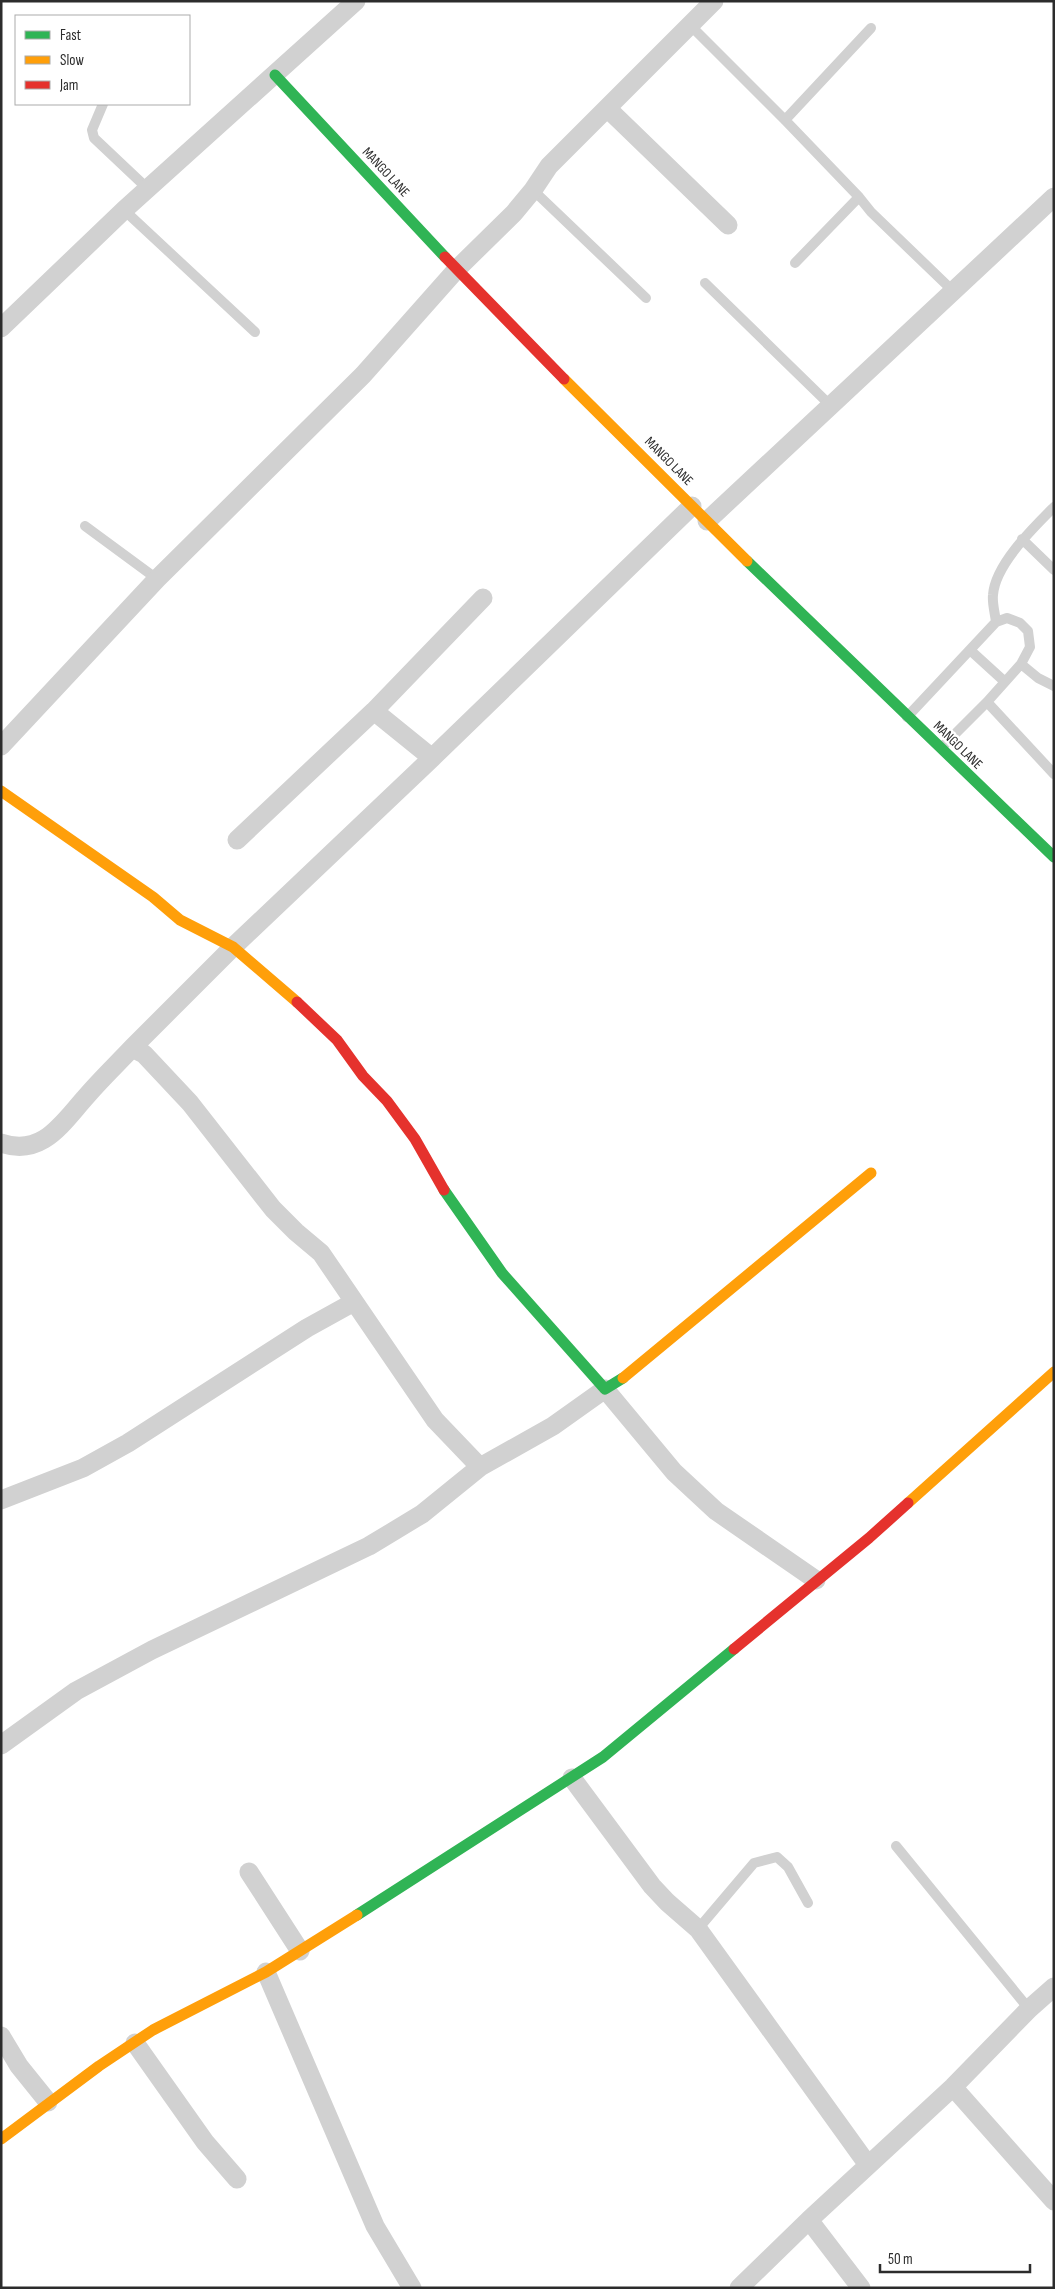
<svg xmlns="http://www.w3.org/2000/svg" width="1055" height="2289" viewBox="0 0 1055 2289" font-family="'Sofia Sans Condensed',sans-serif">
	<style>
		.lines { fill: none; stroke-linecap: round; stroke-linejoin: round }
		.lane { stroke: #d1d1d1; stroke-width: 10 }
		.street { stroke: #d1d1d1; stroke-width: 19 }
		.fast { stroke: #30b455; stroke-width: 11 }
		.slow { stroke: #ff9f0a; stroke-width: 11 }
		.jam { stroke: #e5322d; stroke-width: 11 }
		.labels { text-anchor: middle; dominant-baseline: central; stroke-width: 5; stroke-linejoin: round; paint-order: stroke }
		.street-label { font-size: 14px; fill: #2c2c2c; stroke: #fff }
	</style>
	<rect width="100%" height="100%" fill="#fff"/>
	<g class="lines">
		<path class="lane" d="M690,25l95,95 74,77
			M103,104l-11,26 2,8 54,51
			M785,120l86,-92
			M533,190l113,108
			M124,210l131,122
			M795,263l64,-66 12,15 82,79
			M705,283l126,123
			M85,526l72,53
			M1022,539l32,31
			M996,622c-1,-9 -4,-19 -3,-27 2,-30 40,-67 61,-88
			M970,650l34,31
			M1021,664l17,14 16,8
			M987,702l67,72
			M907,717l89,-95 11,-4 13,5 8,8 2,16 -9,17 -34,38 -46,46
			M896,1846l133,163
			M698,1929l56,-66 23,-6 11,10 20,36"/>
		<path class="street" d="M607,108l121,117
			M1,328l123,-118 232,-209
			M707,521l347,-324
			M374,711l58,47
			M1,746l156,-167 206,-204 94,-106 57,-56 19,-23 16,-24 165,-165
			M237,840l137,-129 109,-113
			M132,1048l101,-101 199,-189 260,-252
			M1,1143c40,14 60,-18 83,-44 15,-18 32,-34 48,-51l12,6 46,49 83,106 23,23 25,21 114,167 45,47
			M1,1500l82,-32 45,-25 179,-115 47,-26
			M1,1745l75,-54 76,-41 217,-104 53,-32 58,-47 73,-41 52,-37 69,83 42,39 100,69
			M572,1778l80,108 15,16 31,27 170,236
			M249,1872l51,79
			M266,1972l109,254 37,62
			M1,2036l18,30 29,36
			M135,2043l70,99 32,37
			M953,2087l101,114
			M809,2220l52,68
			M739,2288l70,-68 144,-133 76,-78 25,-22"/>
		<path class="fast" d="M275,75l170,182
			M747,561l307,296
			M444,1190l58,83 103,116 18,-11
			M357,1915l246,-158 131,-108"/>
		<path class="slow" d="M564,379l183,182
			M1,791l152,106 27,23 53,27 64,55
			M623,1378l248,-205
			M908,1503l146,-131
			M1,2139l98,-73 54,-36 113,-58 91,-57"/>
		<path class="jam" d="M445,257l119,122
			M297,1002l40,38 26,36 24,25 28,38 29,51
			M734,1649l135,-111 39,-35"/>
	</g>
	<g class="labels">
		<g class="street-label">
			<text transform="translate(386 172) rotate(47)">MANGO LANE</text>
			<text transform="translate(669 461) rotate(45)">MANGO LANE</text>
			<text transform="translate(958 745) rotate(44)">MANGO LANE</text>
		</g>
	</g>
	<rect width="1055" height="2289" fill="none" stroke="#2c2c2c" stroke-width="5"/>
	<rect x="15" y="15" width="175" height="90" fill="#ffffff" stroke="#ababab"/>
	<rect x="25" y="31" width="25" height="8" fill="#30b455" stroke="#ababab"/>
	<text x="60" y="40" font-size="15" fill="#2c2c2c">Fast</text>
	<rect x="25" y="56" width="25" height="8" fill="#ff9f0a" stroke="#ababab"/>
	<text x="60" y="65" font-size="15" fill="#2c2c2c">Slow</text>
	<rect x="25" y="81" width="25" height="8" fill="#e5322d" stroke="#ababab"/>
	<text x="60" y="90" font-size="15" fill="#2c2c2c">Jam</text>
	<path d="M880 2264v8h150v-8" fill="none" stroke="#2c2c2c" stroke-width="2.5"/>
	<text x="888" y="2264" font-size="15" fill="#2c2c2c" stroke="#ffffff" stroke-width="4" paint-order="stroke">50 m</text>
</svg>
